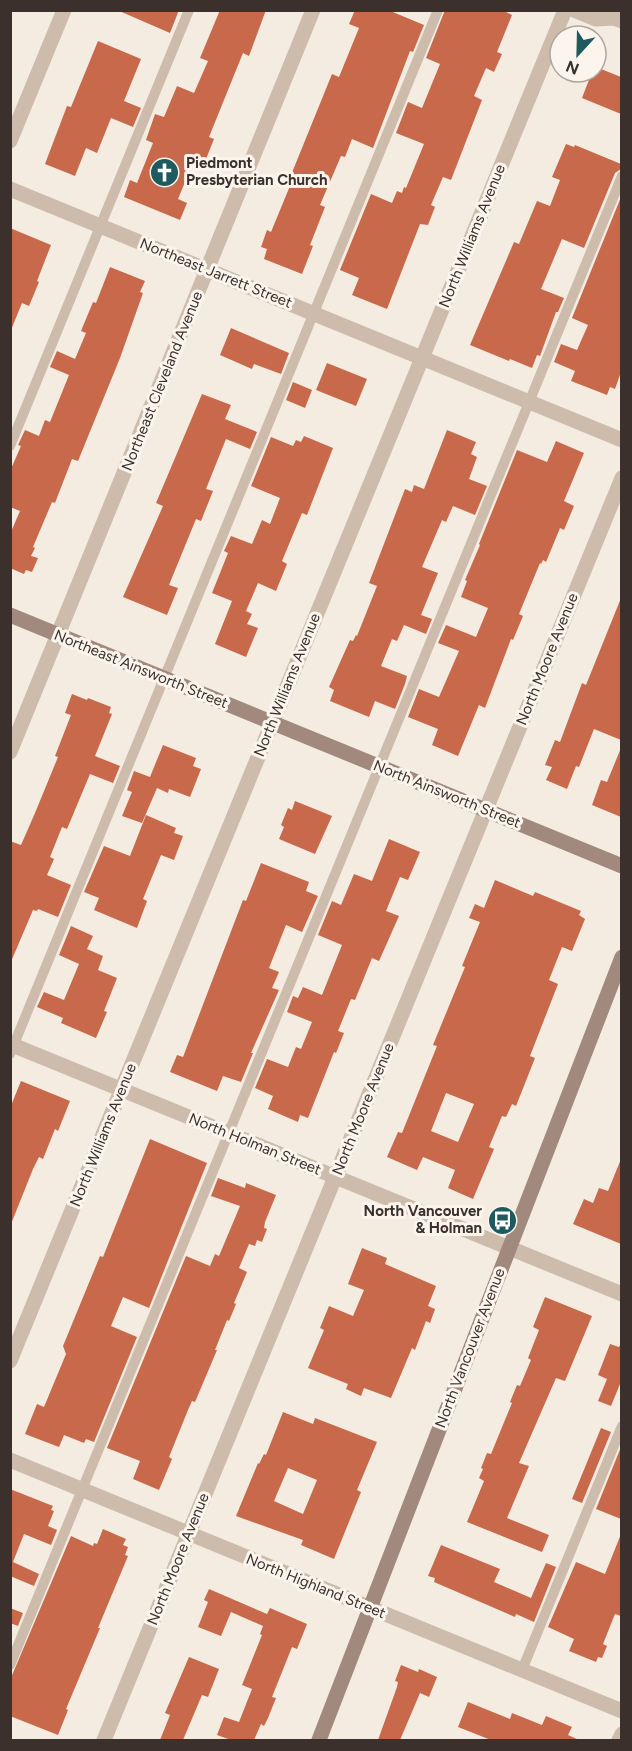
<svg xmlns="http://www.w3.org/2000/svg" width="632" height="1751" viewBox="0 0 632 1751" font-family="Figtree,sans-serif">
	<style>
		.building { fill: #c8694b; fill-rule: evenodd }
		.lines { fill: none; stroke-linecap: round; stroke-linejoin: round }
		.lane { stroke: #cdbbac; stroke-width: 10 }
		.street { stroke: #cdbbac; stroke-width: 15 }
		.secondary { stroke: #a18a7d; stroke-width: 15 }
		.labels { text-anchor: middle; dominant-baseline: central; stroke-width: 6; stroke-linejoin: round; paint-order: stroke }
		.poi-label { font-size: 15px; font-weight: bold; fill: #3b302b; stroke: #fbf5ee; text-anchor: start }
		.street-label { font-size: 15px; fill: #3b302b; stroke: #fbf5ee }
	</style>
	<rect width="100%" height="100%" fill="#f4ebe1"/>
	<path class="building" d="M117,10h62l-9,23z
		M220,10h46l-17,46 -6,-3 -34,84 5,2 -10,25 -10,-4 -16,39 9,4 -7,17 -56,-23 6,-17 7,3 16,-40 -7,-3 9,-26 9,3 13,-31 17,7 14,-32 -8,-3z
		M355,10h33l36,15 -11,27 -3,-1 -37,97 -21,-9 -7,18 -4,-1 -21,49 5,2 -15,38 3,1 -11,28 -38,-15 3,-10 -6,-2 6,-17 4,2 21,-51 -3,-1 43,-106 7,3 20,-49 -10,-4z
		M445,10h57l10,5 -15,37 5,2 -8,18 -8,-4 -12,28 8,4 -31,80 -8,-3 -12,28 4,2 -7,18 -8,-1 -33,85 -35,-14 7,-17 -19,-8 31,-76 21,9 5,-12 5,2 2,-6 2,1 18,-44 -28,-11 12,-31 14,6 18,-44 -14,-6z
		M98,41l43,18 -17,42 17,7 -8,19 -22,-9 -14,35 -11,-5 -11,28 -30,-12 22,-58 4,1z
		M596,67l25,10v37l-39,-16 10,-26h4z
		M566,144l8,3 1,-2 46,19v5l-6,4 -31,75 -22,-9 -21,50 23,9 -6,14h-2l-16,44 -3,-1 -5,13 -22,-9 -1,2 -39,-16 44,-103 5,2 18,-43 13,5 10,-26 -8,-3z
		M621,197v175l-6,17 -5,-2 -3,8 -36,-14 4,-10 -21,-9 7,-18 16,6 11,-25 -16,-7z
		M10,228l41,17 -14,36 2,1 -10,24 -7,-3 -11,27z
		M110,267l35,14 -5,11 3,1 -23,65 -42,103 -6,-2 -17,44 -3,-1 -19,45 2,1 -4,8 7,2 -6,14 -6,-2 -2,4 -14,-6v-34l10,-23 -10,-4v-36l11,-25 -3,-1 7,-15 14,6 6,-16 5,2 19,-47 -19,-8 7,-16 18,8 11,-26 -5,-2 12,-29 3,1z
		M231,328l58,25 -8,21 -27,-10 -2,5 -32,-14z
		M327,363l40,16 -11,27 -40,-16z
		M293,382l19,8 -7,18 -19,-8z
		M202,394l29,11 -6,14 32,13 -7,17 -24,-10 -20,50 7,2 -12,30 -5,-2 -27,66 9,3 -11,27 -44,-18 40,-91 -7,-3z
		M447,430l29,12 -5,12 6,3 -8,22 18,7 -12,29 -22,-9 -7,16 -4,-2 -20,47 16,6 -17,42 11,4 -6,15 -22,-9 -7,16 -5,-2 -11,27 26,10 -2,8 -10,25 -20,-8 -6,16 -39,-16 4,-11 -5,-3 21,-47 3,1 3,-6 1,1 20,-50 -8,-3 36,-94 7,3 2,-7 10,4z
		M304,436l29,12 -26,67 -5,-2 -20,48 5,3 -11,27 -18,-8 -12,28 6,3 -5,10 11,4 -12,29 -31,-13 17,-43 -20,-8 16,-40 -4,-2 7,-15 21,8 10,-24 8,4 10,-26 -29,-12 20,-49 22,9 3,-6 5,2z
		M556,441l28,12 -20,48 10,5 -10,24 -4,-2 -14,34 -3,-2 -2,4 -1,-1 -21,51 4,2 -10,24 -2,-1 -26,69 -6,-3 -21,51 -26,-11 6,-16 -30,-12 11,-28 20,8 20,-46 -21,-8 8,-18 30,12 12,-29 -27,-11 6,-16 -2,-1 15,-35 -1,-1 38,-94 30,12z
		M621,598v142l-27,-11 -15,38 -3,-1 -9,23 -21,-9 6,-13 -7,-2 10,-25 5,2 22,-59 4,2z
		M72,694l15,6 1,-2 23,9 -2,6 3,1 -17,42 25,10 -7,17 -23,-9 -23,55 -5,-2 -12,30 4,2 -7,16 24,10 -13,32 -20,-8 -1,2 -4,-1 -23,54v-123l11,4 14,-32 23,-56 -3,-1 16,-41 -6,-2z
		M163,745l33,13 -3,8 8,3 -11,28 -21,-8 -1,4 -11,-5 -15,35 -20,-7 10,-24 -5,-2 7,-19 16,6z
		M621,748v69l-29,-12 9,-25 6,2z
		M295,801l37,15 -17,38 -36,-15 5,-12 -3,-2 7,-17 4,2z
		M146,815l30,13 -2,5 9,3 -9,24 -13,-5 -18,44 4,2 -10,27 -43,-18 5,-12 -15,-6 20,-46 26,10z
		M389,839l31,13 -12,28 -8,-3 -14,34 13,5 -20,45 -7,-3 -17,42 -4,-1 -13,32 6,2 -8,20 -2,-1 -26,66 -8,-3 -2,7 -30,-13 5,-13 -18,-8 12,-29 21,8 8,-20 5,2 11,-27 -25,-10 6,-16 5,2 5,-11 19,8 20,-50 -24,-10 14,-34 9,4 13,-31 18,7z
		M261,863l48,19 -3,9 12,5 -16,36 -16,-7 -17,43 10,4 -7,16 7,2 -28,63h2l-12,29 -18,-6 -6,15 -47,-19 7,-17 6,2 60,-157 3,1z
		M495,880l38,16 2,-4 46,19 -2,4 6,4 -13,32 -10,-4 -13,33 9,4 -28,72 5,2 -19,48 -4,-2 -6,13 -4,-1 -13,31 5,2 -21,50 -25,-11 7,-18 -32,-13 -6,13 -30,-13 11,-25 4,1 35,-87 -4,-1 32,-78 -3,-1 18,-44 -11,-4 6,-14 9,4zM446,1093l28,11 -16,38 -27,-11z
		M71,926l22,10 -6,13 16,7 -5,14 19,8 -13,33 3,1 -11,26 -35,-15 2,-5 -26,-11 7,-15 20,8 15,-36 -20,-9z
		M21,1081l49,20 -12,30 -3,-2 -12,30 -4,-2 -6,12 -22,55 -1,-116z
		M150,1139l57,24 -58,145 -26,-11 -12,29 26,11 -43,105 -8,-3 -2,4 -20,-8 -5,12 -34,-13 12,-30 7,3 22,-53 -3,-8 37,-90 3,1z
		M621,1159v85l-48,-20 11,-25 9,4 6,-15 9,3z
		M218,1178l27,10 1,-5 30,12 -11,27 -1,6 3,1 -5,13 -5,-2 -2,6 -6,-2 -10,24 8,4 -13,31 2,1 -7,17 -2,-1 -12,30h2l-22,52 -3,-1 -4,9 -19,47 3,2 -13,31 -26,-11 7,-18 -33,-13 79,-192 24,10 5,-12 4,2 21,-50 -29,-10z
		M362,1248l25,10 -2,6 51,22 -8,20 7,3 -5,14 -4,-2 -11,29 -3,-2 -21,50 -27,-10 -3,8 -15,-7 2,-5 -40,-16 16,-38 -4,-2 9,-22 24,10 11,-26 -16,-6z
		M545,1297l47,19 -27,65 -9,-3 -37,85 10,3 -22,52 42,17 -7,17 -75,-30 17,-41 -5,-3 4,-9 -2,-1 6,-15 4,1 21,-51 -2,-1 7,-17 3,1 11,-26 -3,-2 11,-28 -6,-3z
		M621,1343v42l-1,-1 -9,22 -13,-5 9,-22 -9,-4 12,-31 9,3z
		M283,1412l30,12 2,-6 62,24 -20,48 4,2 -27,67 -33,-14 2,-5 -67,-24 22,-53 1,1 5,-10 2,1zM288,1468l29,12 -14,34 -29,-13z
		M601,1428l10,4 -29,71 -10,-4z
		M621,1447v72l-25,-10z
		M10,1489l43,17 -2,4 3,1 -6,15 9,4 -6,15 -27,-11 -11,28 26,12 -5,12 -24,-10z
		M103,1529l23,10 -3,6 5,2 -3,8 3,1 -30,72h2l-34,81 2,1 -10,25 -48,-19v-36l61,-144 22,10 1,-3 3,1z
		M621,1534v82l-6,-2 -12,30 4,2 -5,12 -4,-1 -2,5 -27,-11 5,-12 -26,-12 28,-65 29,12z
		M441,1545l59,24 -6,13 37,16 15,-35 10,4 -22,55 -18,-8 -1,3 -81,-35 1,-4 -7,-2z
		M209,1589l58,25 3,-6 37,16 -10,25 -5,-2 -20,50 4,1 -8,20 -4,8 -3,-2 -7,16h-23l-14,-5 7,-18 15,5 13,-33 -10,-4 20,-50 -2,-1 3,-8 -32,-14 -10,24 -23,-9 10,-25 -4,-2z
		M10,1608l13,5 -5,13 -8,-3z
		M189,1657l30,12 -11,28 -6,-2 -19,45h-23l10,-25 -5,-2z
		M401,1665l17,7 1,-3 18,8 -8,20 -9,-4 -20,47h-22l19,-53 1,-5 -3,-1z
		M468,1702l42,17 2,-6 30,12 4,-9 26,11 -4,8 11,5h-88l-33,-13z"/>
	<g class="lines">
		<path class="lane" d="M10,446l179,-436
			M10,1054l428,-1044
			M10,1665l612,-1489
			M522,1670l100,-244"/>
		<path class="street" d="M574,10l22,9 18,-1 8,3
			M10,141l54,-131
			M10,189l612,251
			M10,752l303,-742
			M10,1044l612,250
			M10,1361l555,-1351
			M10,1460l612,251
			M104,1740l518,-1262
			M619,1740l3,-6"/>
		<path class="secondary" d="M10,615l612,251
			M319,1740l303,-783"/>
	</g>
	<defs>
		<symbol id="church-disc" viewBox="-11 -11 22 22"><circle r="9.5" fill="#1f5a5e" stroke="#fbf5ee"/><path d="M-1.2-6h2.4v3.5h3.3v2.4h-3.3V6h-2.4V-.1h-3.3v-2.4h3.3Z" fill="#fff"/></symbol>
		<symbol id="bus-disc" viewBox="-11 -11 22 22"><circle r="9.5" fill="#1f5a5e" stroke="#fbf5ee"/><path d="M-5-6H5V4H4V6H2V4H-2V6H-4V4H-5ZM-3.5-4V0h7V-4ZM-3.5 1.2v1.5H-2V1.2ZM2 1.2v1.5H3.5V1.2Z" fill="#fff"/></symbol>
	</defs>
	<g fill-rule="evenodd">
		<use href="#church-disc" x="148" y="156" width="33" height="33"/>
		<use href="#bus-disc" x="486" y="1204" width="33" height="33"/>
	</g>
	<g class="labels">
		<g class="poi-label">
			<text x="186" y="163">Piedmont<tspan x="186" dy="17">Presbyterian Church</tspan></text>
			<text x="482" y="1211" text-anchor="end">North Vancouver<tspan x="482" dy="17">&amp; Holman</tspan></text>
		</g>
		<g class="street-label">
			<text transform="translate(472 236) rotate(-68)">North Williams Avenue</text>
			<text transform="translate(216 273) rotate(22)">Northeast Jarrett Street</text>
			<text transform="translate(162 381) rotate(-68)">Northeast Cleveland Avenue</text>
			<text transform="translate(547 659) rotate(-68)">North Moore Avenue</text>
			<text transform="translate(141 669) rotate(22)">Northeast Ainsworth Street</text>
			<text transform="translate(287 685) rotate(-68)">North Williams Avenue</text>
			<text transform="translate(447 794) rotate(22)">North Ainsworth Street</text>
			<text transform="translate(363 1109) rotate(-68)">North Moore Avenue</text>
			<text transform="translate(103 1135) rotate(-68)">North Williams Avenue</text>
			<text transform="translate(255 1144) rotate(22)">North Holman Street</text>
			<text transform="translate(470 1348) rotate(-69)">North Vancouver Avenue</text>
			<text transform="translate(178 1559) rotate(-68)">North Moore Avenue</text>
			<text transform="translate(316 1586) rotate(22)">North Highland Street</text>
		</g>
	</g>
	<rect width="632" height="1751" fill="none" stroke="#3b302b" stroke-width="24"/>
	<g transform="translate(578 54) rotate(202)"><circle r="28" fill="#fbf5ee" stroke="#aea6a0" stroke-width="1.5"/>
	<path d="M0-4.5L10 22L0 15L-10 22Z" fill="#1f5a5e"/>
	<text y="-9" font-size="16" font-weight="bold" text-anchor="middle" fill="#3b302b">N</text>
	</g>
</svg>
